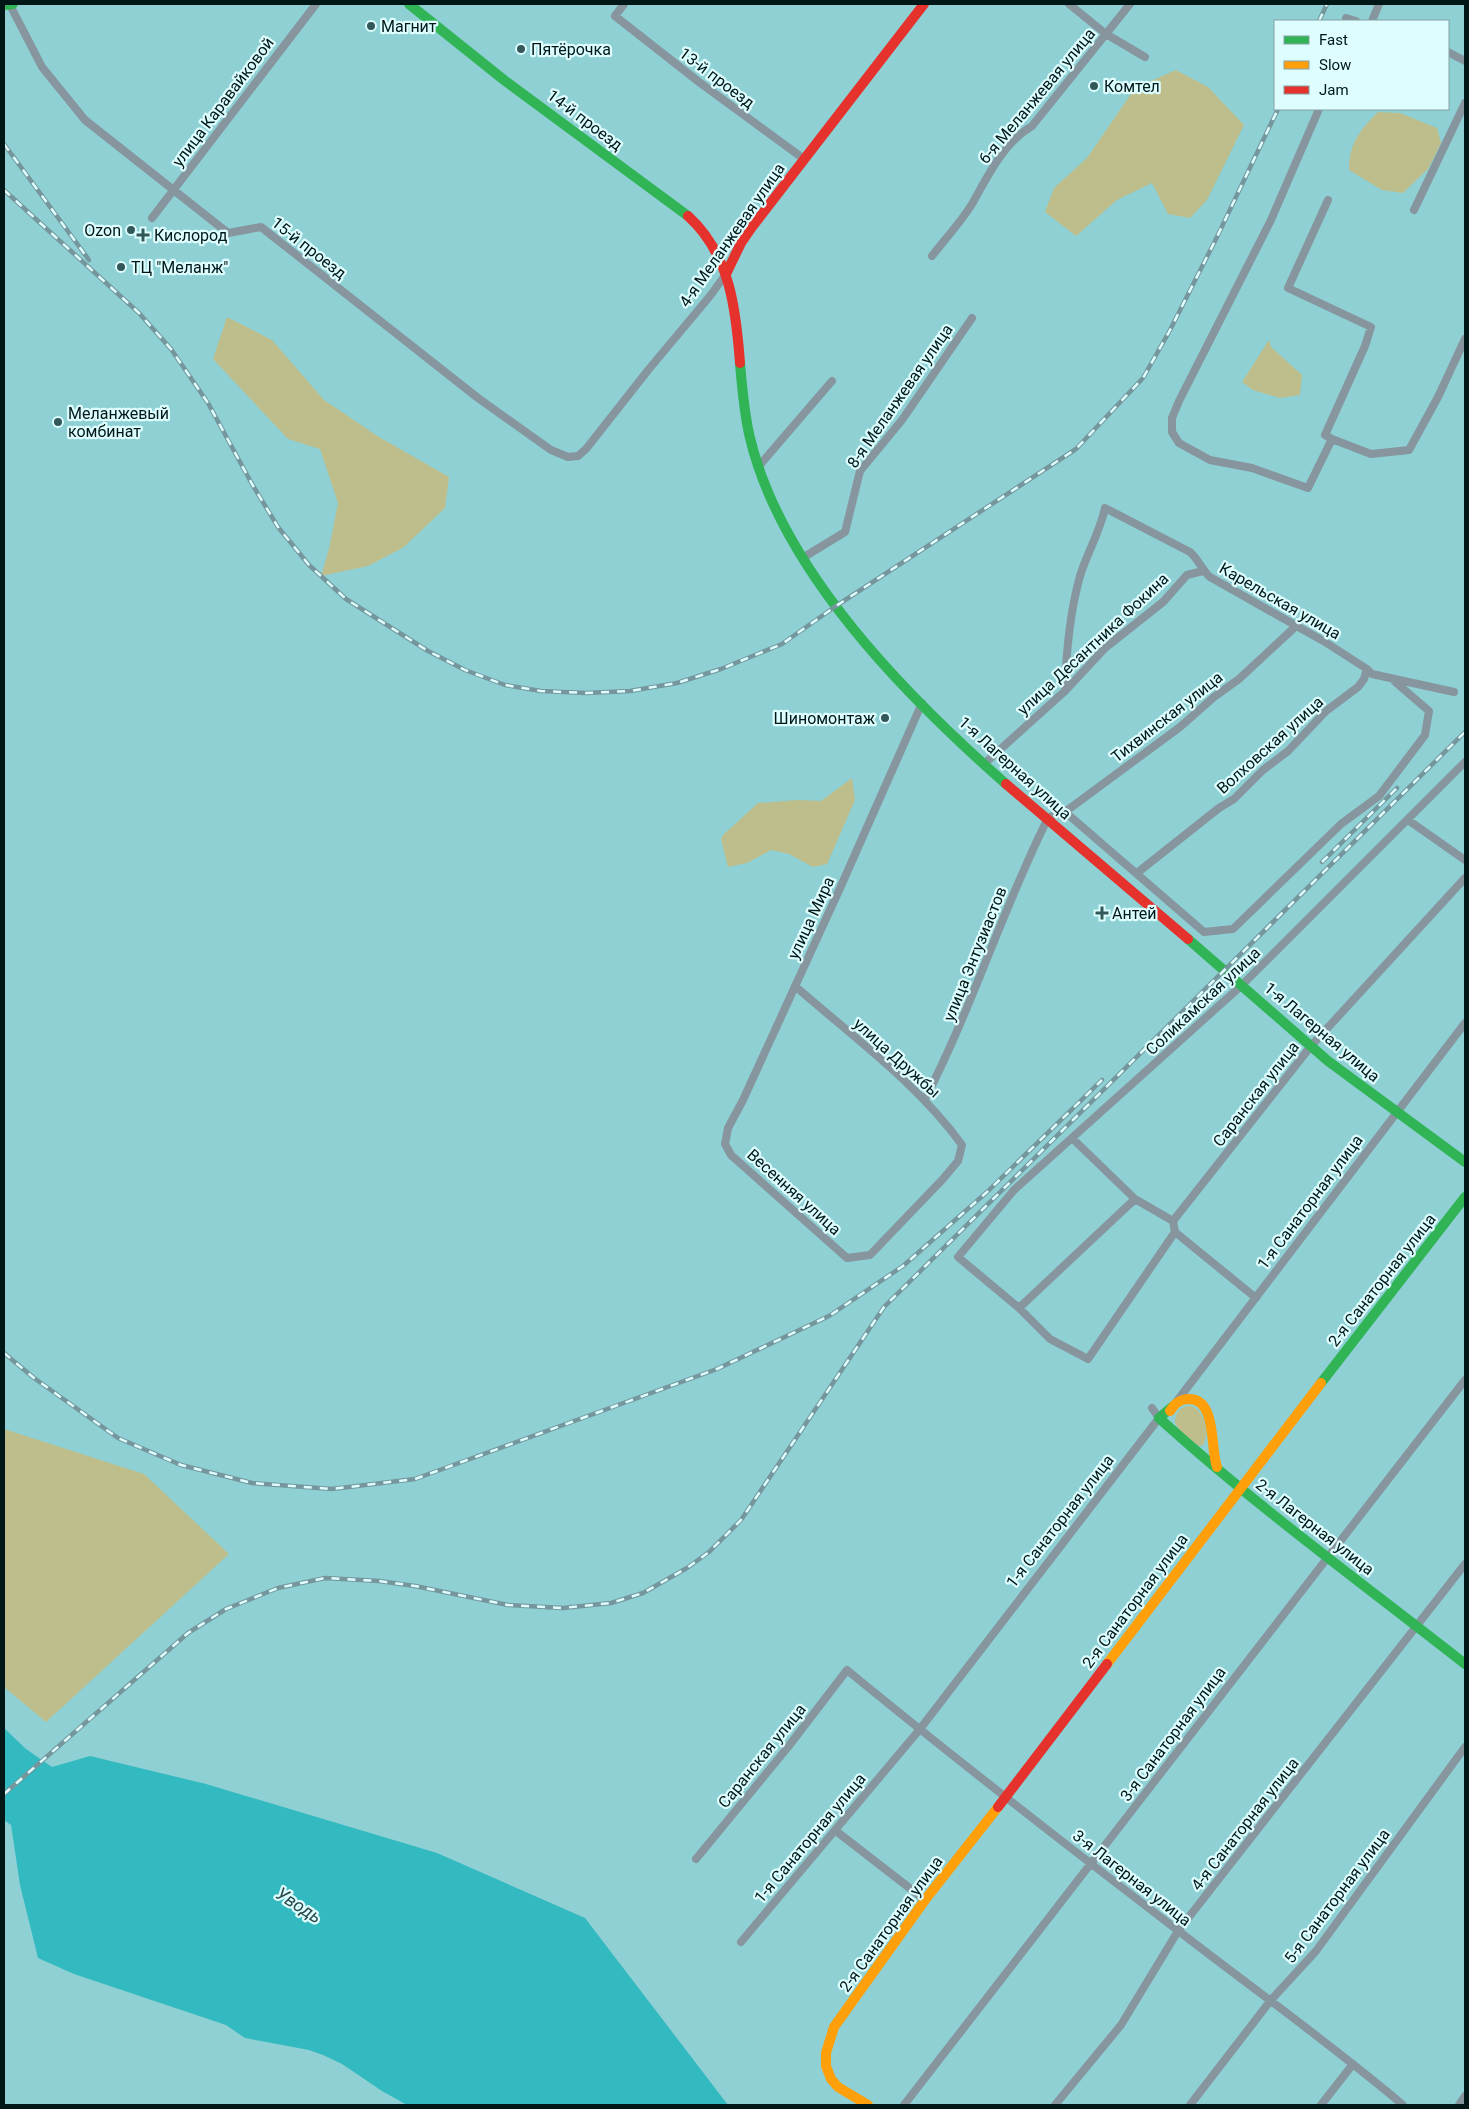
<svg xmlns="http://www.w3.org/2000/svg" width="1469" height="2109" viewBox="0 0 1469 2109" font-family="Roboto,sans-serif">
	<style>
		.green { fill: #bdbe8b }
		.water { fill: #33bac0 }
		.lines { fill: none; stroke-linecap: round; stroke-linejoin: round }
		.street { stroke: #86959e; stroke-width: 8 }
		.fast { stroke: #30b455; stroke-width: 10 }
		.slow { stroke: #ff9f0a; stroke-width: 10 }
		.jam { stroke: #e5322d; stroke-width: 10 }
		.rail-casing { stroke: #75969c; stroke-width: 4.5 }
		.rail { stroke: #ddfdfe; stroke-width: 2.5; stroke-dasharray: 8; stroke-linecap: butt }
		.poi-dot { fill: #32585a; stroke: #ddfdfe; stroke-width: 2 }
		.labels { text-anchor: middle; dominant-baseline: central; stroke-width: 4.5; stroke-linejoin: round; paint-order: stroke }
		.poi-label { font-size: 16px; fill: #001718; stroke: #ddfdfe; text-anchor: start }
		.street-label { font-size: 16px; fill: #001718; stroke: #ddfdfe }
		.water-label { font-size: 18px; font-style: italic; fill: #2a4748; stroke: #ddfdfe }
	</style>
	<rect width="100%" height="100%" fill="#8ed0d4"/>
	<path class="green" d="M1176,70l32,17 36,38 -37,75 -17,18 -22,-4 -16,-31 -35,17 -41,36 -31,-24 9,-24 33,-30 48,-70z
		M1378,112l22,1 37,15 4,15 -13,26 -25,24 -21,-3 -33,-20c0,-27 11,-40 29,-58z
		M227,317l45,23 52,60 55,37 70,40 -4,31 -41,39 -36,19 -47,10 8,-27 9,-46 -18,-54 -32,-10 -75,-80z
		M1269,340l2,7 31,28 -2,20 -20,3 -27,-8 -11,-8z
		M852,778l3,22 -28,64 -14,3 -24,-13 -18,-4 -24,13 -19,4 -7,-28 2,-4 35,-32 40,-3 23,1z
		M1191,1406c13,4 19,28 12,39l-4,1 -19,-15 -5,-8c0,-10 5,-17 16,-17z
		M4,1429l140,45 85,80 -183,168 -42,-35z"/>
	<path class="water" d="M4,1728l22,21 26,18 38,-11 116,28 231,69 148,65 143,187h-321l-25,-14 -40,-27 -19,-9 -14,-5 -64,-12 -19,-13 -152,-51 -36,-16 -18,-73 -9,-60 -7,-5z"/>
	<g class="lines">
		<path class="street" d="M624,4l-9,12 84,66 105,77
			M1069,4l37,30 39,23
			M10,5l32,62 43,53 143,113 33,-6 217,171 73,52 17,7 10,-1 8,-7 63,-80 61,-73 16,-22
			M1346,18l10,3
			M1372,21l7,-17
			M1448,52l17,9
			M1319,109l-48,111 -92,181 -7,17v14l7,11 31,17 42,8 56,20 24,-49 39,15 38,-4 29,-53 27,-58
			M1328,200l-40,88 83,39 -6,19 -40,89 7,4
			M1414,210l51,-107
			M152,218l164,-214
			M932,256c13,-17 29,-34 40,-52 16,-28 31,-61 60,-78l98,-122
			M759,466l73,-85
			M804,557l41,-25 15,-61 42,-51 70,-102
			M1065,691c1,-37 5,-79 15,-115 7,-23 20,-44 25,-68l85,44c9,8 12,18 20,25l115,65 42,27 5,5 82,18
			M984,764l81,-73 40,-43 58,-46 24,-27 16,-4
			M1064,811l140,121 29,-3 108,-105 38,-28 46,-61 4,-24 -36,-31
			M1408,820l57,40
			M1137,873l82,-65 15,-9 29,-29 25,-19 38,-40 32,-24 6,-8 3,-10
			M795,986c57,50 123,98 167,159l-4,16 -16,19 -72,75 -23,3 -116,-103 -6,-11 3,-16 15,-28 98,-214 81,-183
			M925,1099c47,-91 77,-189 123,-281l21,-9 111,-82 34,-30 25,-18 56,-52
			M1073,1139l62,60 38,22 2,11 81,66
			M1173,1221l138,-175 154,-168
			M1175,1232l-87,127 -38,-20 -31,-31 -61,-51 56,-67 228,-205 223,-223
			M1019,1308l116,-109
			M1177,1401l288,-378
			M836,1831l89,69
			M696,1859l92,-112 59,-77c108,89 218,174 329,259 76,59 154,114 227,176
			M741,1942l179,-213 239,-311 -7,-10
			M904,2105l561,-725
			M1055,2105l66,-80 57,-94 287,-367
			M1190,2105l81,-105 45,-49 149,-204
			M1321,2105l32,-41
			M1459,2105l6,-9"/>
		<path class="fast" d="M409,4l95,76 184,136
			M4,5l9,-1
			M740,363c2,25 4,50 10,75 32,133 156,258 256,346
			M1188,939l140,122 137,101
			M1321,1383l144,-186
			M1172,1407l-13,11c97,88 203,165 306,246"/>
		<path class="slow" d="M1170,1411c5,-8 10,-12 19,-12 28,0 21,49 28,68
			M1107,1664l214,-281
			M868,2105l-30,-18 -7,-8 -5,-13v-13l8,-26 91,-127 73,-93"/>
		<path class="jam" d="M688,216c42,38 48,93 52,147
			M726,274l15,-31 11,-16 172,-223
			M1006,784l182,155
			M998,1807l109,-143"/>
		<defs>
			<path id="rail" d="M1319,21l8,-17
				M4,144l85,116
				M4,190l135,123 32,36 37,54 44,81 26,43 31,38 37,34 82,52 37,19 40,15 36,6 45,2 44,-2 47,-8 44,-14 61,-25 54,-38 240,-157 67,-71 26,-46 47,-93 62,-130
				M1322,862l75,-74
				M4,1353l30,25 84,60 63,27 71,18 80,6 83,-10 302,-110 112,-53 74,-50 84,-74 115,-112
				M4,1794l184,-161 38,-24 52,-21 47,-10 54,3 36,5 93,19 55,3 48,-5 32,-10 44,-25 22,-16 32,-32 143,-213 581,-575"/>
		</defs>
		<use href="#rail" class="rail-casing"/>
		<use href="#rail" class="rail"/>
	</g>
	<g class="poi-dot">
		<circle cx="371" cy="26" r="5"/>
		<circle cx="521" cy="49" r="5"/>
		<circle cx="1094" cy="86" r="5"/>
		<circle cx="131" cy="230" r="5"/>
		<path d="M140.5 227.5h5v5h5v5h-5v5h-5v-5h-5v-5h5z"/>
		<circle cx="121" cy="267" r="5"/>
		<circle cx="58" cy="422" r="5"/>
		<circle cx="885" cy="718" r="5"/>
		<path d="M1099.5 905.5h5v5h5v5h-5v5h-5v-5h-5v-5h5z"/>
	</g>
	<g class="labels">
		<g class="poi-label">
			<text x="381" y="26">Магнит</text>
			<text x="531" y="49">Пятёрочка</text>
			<text x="1104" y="86">Комтел</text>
			<text x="121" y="230" text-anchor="end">Ozon</text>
			<text x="154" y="235">Кислород</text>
			<text x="131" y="267">ТЦ "Меланж"</text>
			<text x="68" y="413">Меланжевый<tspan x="68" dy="18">комбинат</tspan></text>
			<text x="875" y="718" text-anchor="end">Шиномонтаж</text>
			<text x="1112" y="913">Антей</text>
		</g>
		<g class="street-label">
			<text transform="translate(717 78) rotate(37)">13-й проезд</text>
			<text transform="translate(1037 96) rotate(-50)">6-я Меланжевая улица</text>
			<text transform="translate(223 102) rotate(-53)">улица Каравайковой</text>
			<text transform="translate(585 120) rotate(37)">14-й проезд</text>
			<text transform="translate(732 235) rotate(-55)">4-я Меланжевая улица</text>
			<text transform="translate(309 248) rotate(38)">15-й проезд</text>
			<text transform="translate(900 396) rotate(-55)">8-я Меланжевая улица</text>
			<text transform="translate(1280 601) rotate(30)">Карельская улица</text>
			<text transform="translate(1093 644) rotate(-43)">улица Десантника Фокина</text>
			<text transform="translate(1167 717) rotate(-38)">Тихвинская улица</text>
			<text transform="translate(1270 745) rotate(-42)">Волховская улица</text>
			<text transform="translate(1015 768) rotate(42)">1-я Лагерная улица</text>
			<text transform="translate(811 918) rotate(-65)">улица Мира</text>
			<text transform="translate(975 954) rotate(-68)">улица Энтузиастов</text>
			<text transform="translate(1203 1001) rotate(-43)">Соликамская улица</text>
			<text transform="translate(1322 1032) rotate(40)">1-я Лагерная улица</text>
			<text transform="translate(897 1058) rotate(42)">улица Дружбы</text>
			<text transform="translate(1256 1094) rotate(-52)">Саранская улица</text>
			<text transform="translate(794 1192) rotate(42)">Весенняя улица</text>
			<text transform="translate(1310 1202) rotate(-53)">1-я Санаторная улица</text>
			<text transform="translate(1382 1280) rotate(-52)">2-я Санаторная улица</text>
			<text transform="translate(1060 1521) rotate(-52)">1-я Санаторная улица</text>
			<text transform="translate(1315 1527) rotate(38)">2-я Лагерная улица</text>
			<text transform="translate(1135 1601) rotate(-53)">2-я Санаторная улица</text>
			<text transform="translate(1173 1734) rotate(-53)">3-я Санаторная улица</text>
			<text transform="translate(762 1756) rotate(-51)">Саранская улица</text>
			<text transform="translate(1245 1824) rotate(-52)">4-я Санаторная улица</text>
			<text transform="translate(810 1838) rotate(-50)">1-я Санаторная улица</text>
			<text transform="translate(1132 1878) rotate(38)">3-я Лагерная улица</text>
			<text transform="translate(1337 1896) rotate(-53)">5-я Санаторная улица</text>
			<text transform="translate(891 1924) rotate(-54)">2-я Санаторная улица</text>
		</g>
		<g class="water-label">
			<text transform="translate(299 1905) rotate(33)">Уводь</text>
		</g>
	</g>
	<rect width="1469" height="2109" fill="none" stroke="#001718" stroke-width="10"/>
	<rect x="1274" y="20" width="175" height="90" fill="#ddfdfe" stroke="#85a1a2"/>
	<rect x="1284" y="36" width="25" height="8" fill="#30b455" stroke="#85a1a2"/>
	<text x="1319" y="45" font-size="15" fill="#001718">Fast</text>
	<rect x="1284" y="61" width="25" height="8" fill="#ff9f0a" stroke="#85a1a2"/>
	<text x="1319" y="70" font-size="15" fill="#001718">Slow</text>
	<rect x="1284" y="86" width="25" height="8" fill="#e5322d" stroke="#85a1a2"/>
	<text x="1319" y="95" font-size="15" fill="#001718">Jam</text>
</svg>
